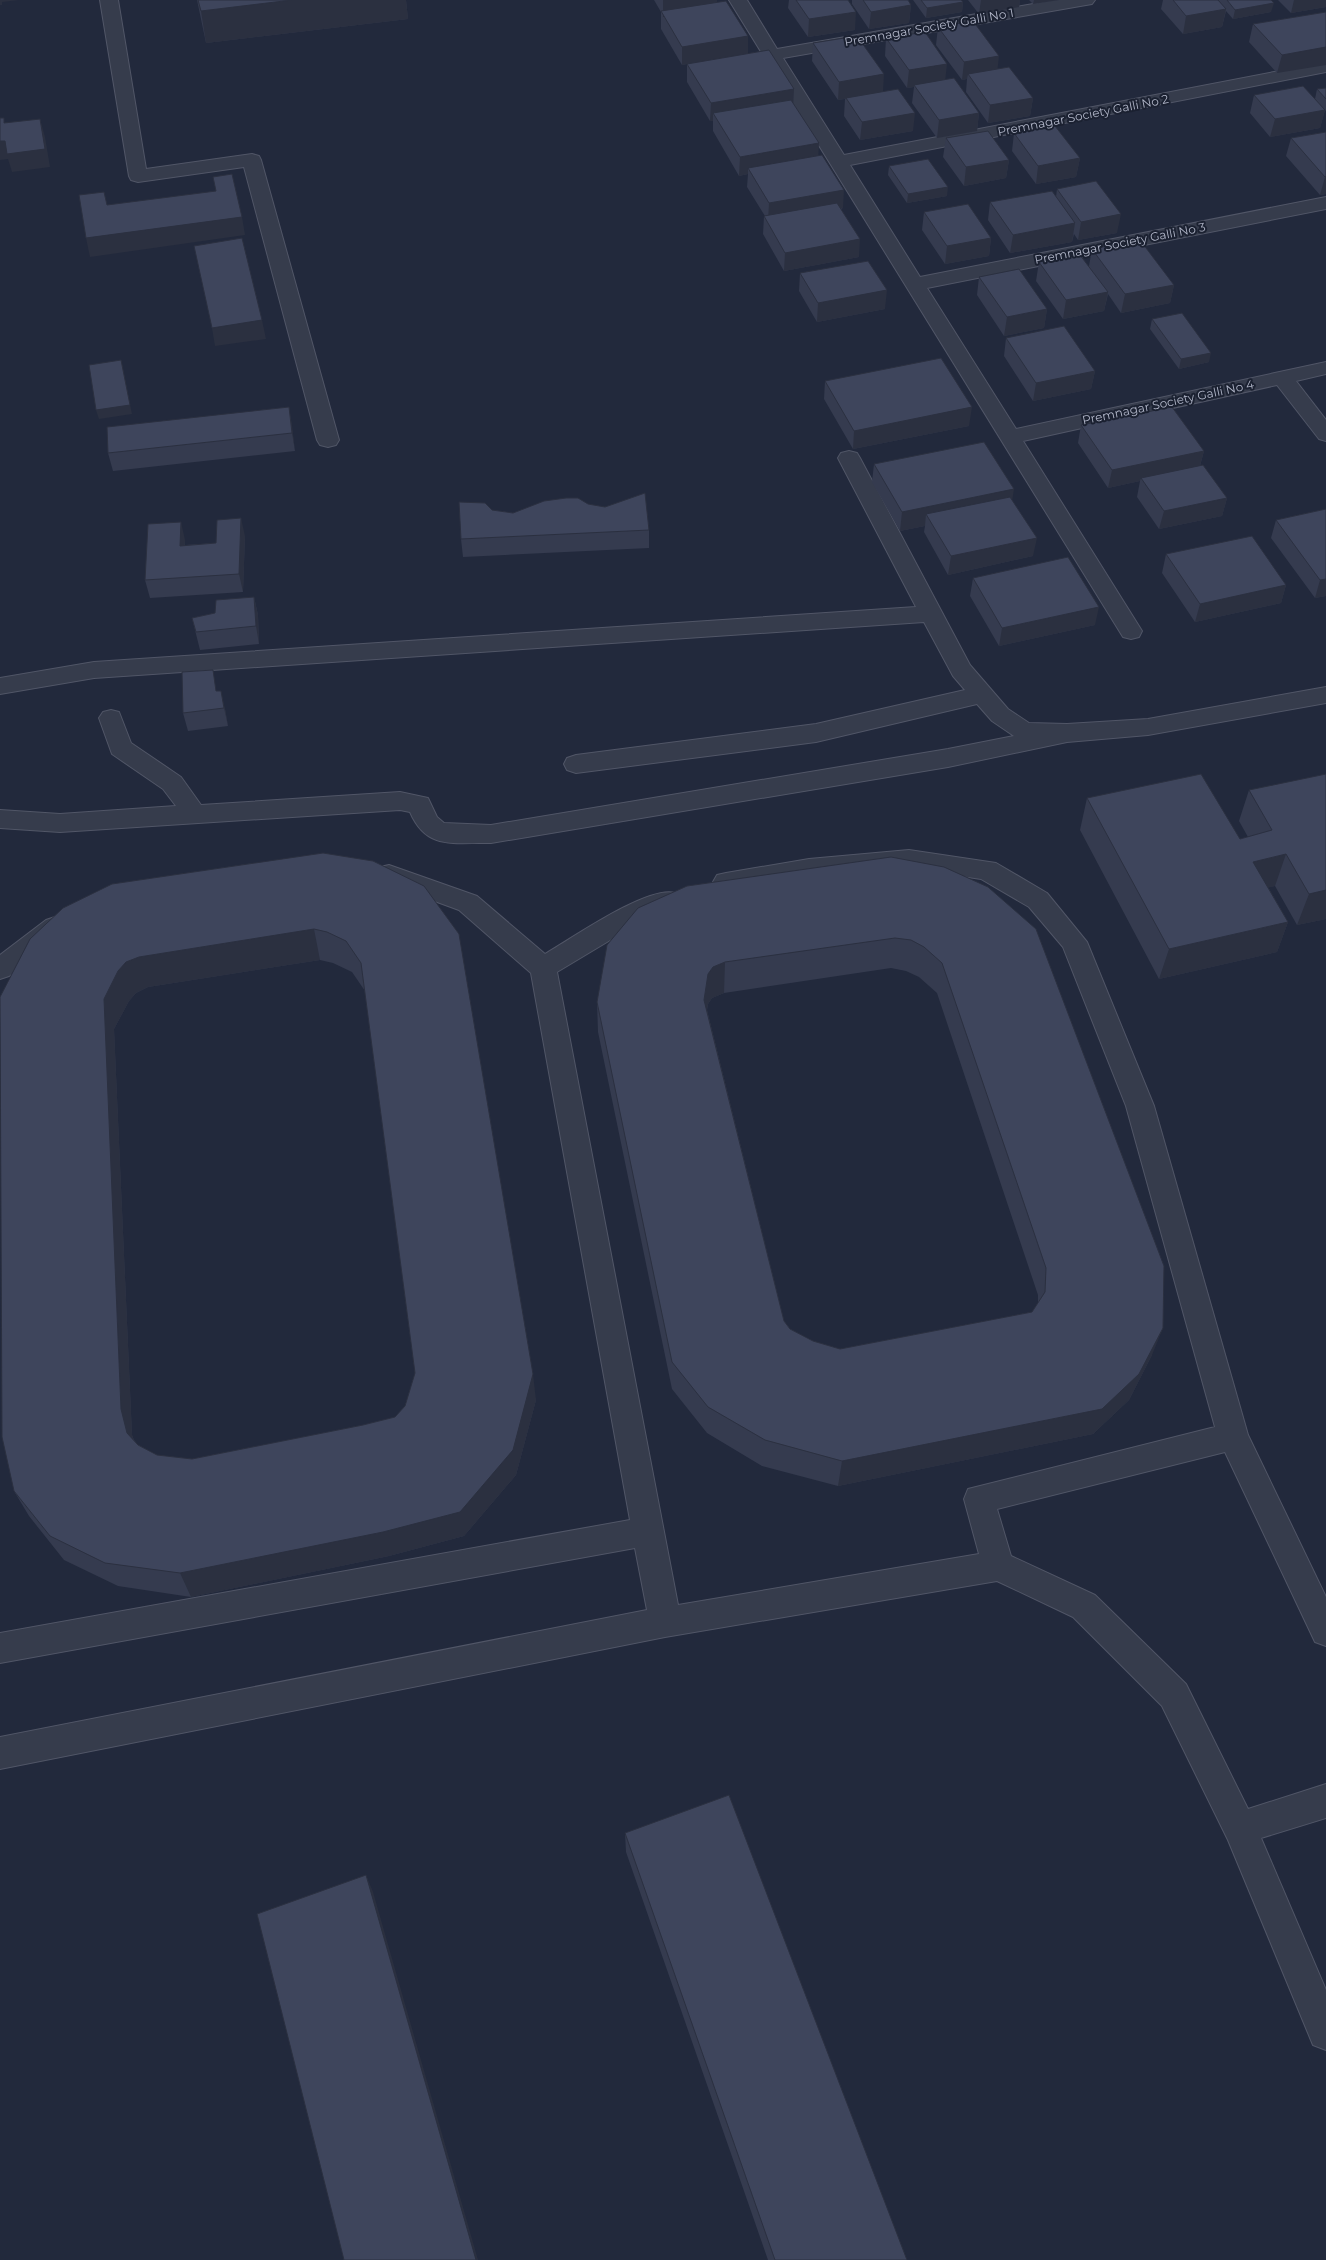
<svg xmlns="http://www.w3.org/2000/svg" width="1326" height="2260" viewBox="0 0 1326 2260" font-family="Montserrat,sans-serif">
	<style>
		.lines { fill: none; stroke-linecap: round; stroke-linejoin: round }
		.minor-casing { stroke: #515667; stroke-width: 2 }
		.minor { fill: #363c4c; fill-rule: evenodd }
		.wall { fill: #353b4f; fill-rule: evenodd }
		.shaded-wall { fill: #2b3040 }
		.building { fill: #3e455c; stroke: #2b3040; fill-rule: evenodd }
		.labels { text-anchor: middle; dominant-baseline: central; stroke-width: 4; stroke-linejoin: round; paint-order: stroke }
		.far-street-label { font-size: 12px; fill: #b1b6c8; stroke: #1b2131 }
	</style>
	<rect width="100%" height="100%" fill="#22293c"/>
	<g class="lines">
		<defs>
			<path id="minor" d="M100,0h18l28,169 106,-15 7,2 2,4 78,280 -3,5 -8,2 -8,-2 -3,-5 -73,-273 -106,15 -7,-2 -2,-4z
				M729,0h18l30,49 279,-49h39l-3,4 -6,1 -303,53 61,97 482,-93v10l-476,93 70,112 406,-80v12l-399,79 89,141 310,-67v12l-30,7 30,39v21l-7,-2 -42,-54 -254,56 119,190 -3,6 -8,2 -8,-2z
				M849,451l8,2 3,5 110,207 38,44 21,14 38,1 81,-5 178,-32v16l-178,32 -81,7 -119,25 -457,76c-37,-1 -64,8 -81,-31l-10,-2 -340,22 -60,-4v-18l60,4 116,-8 -13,-17 -51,-35 -13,-36 4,-6 8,-2 8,2 12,31 50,34 20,28 199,-13 28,6 9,19 7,6 47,2 457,-76 66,-13 -22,-15 -15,-17 -161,38 -240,31 -9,-3 -3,-6 3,-6 9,-3 240,-31 149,-34 -12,-14 -29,-54 -830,56 -94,16v-16l94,-16 822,-55 -78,-149 3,-5z
				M909,850l87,13 51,30 40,49 67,164 94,329 78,162v49l-11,-4 -90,-190 -228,57 14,47 84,39 91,89 62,125 78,-25v34l-65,20 65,152v60l-13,-5 -85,-205 -66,-134 -89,-89 -76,-36 -332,56 -665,132v-32l647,-127 -12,-62 -635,115v-30l630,-113 -99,-547 -72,-63 -79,-29 -4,-7 4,-7 9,-2 88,31 68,58c26,-15 103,-69 130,-61l4,7 -4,7 -18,5 -100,60 121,633 301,-51 -15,-55 4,-10 247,-62 -89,-321 -63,-159 -34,-40 -48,-28 -72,-11 -100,9 -83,14 -9,-2 -4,-7 4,-7 9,-2 83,-14z
				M55,917l9,3 4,7 -4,7 -55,42 -9,3v-24l46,-35z"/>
		</defs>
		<use href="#minor" class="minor-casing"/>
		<use href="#minor" class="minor"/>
	</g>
	<path class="wall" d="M197,0h209l2,19 -202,24z
		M654,0h63v2l31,52 46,35 -1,15 50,104 -2,1 18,48 -75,14 -21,-37 1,-18h1l-18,-29 1,-13 -9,2 -26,-45v-10h-3l-23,-39v-18l-5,1 -21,-36v-17z
		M789,0h59l7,30 -47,7 -20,-29z
		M852,0h56l3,5 -2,18 -40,6 -17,-25z
		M913,0h48l2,2 -1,10 -36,6z
		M968,0h52l-1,7 -40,7z
		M1029,0h30l-26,4z
		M1163,0h108v12l-38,7 -7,-8 -4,16 -39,7 -22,-25z
		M1278,0h48v7l-35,6z
		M1326,12l-49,61 -28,-31 4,-18z
		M938,27l60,42 35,29 -3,18 -42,7 -22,-31 1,-13 -5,1 -26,-35z
		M886,38l60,42 33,33 -2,18 -40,7 -25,-35 2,-16 -7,1 -22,-32z
		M813,43l70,48 30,40 -53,9 -16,-24 1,-17 -7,1 -26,-39z
		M1326,88v23l-1,-1 -5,18 -50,9 -20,-24 4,-18 61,4 2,-10z
		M1326,132v62l-6,1 -34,-39 5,-18z
		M1014,133l66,25 -4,19 -40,7 -24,-33z
		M946,138l63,22 -3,18 -42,8 -21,-29z
		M889,166l58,30 -40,7 -19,-28z
		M1057,189l60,44 -39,7 -4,-6 -2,8 -62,11 -22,-33 2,-18 66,-5z
		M924,212l67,26 -2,18 -44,8 -23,-34z
		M1092,249l82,36 -4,18 -49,10 -13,-19 -4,17 -41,8 -27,-38 3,-19 50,4z
		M800,273l85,36 -68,13 -18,-31z
		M979,277l68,32 -3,19 -40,8 -27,-41z
		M1152,319l57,43 -30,7 -29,-40z
		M1006,338l89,33 -4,18 -58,12 -29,-45z
		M825,381l144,45 -116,23 -29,-50z
		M289,407l6,44 -182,20 -5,-18z
		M1081,425l123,26 -4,15 27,32 -5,18 -63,13 -22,-32 3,-16 -32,7 -30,-45z
		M874,464l138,36 21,56 -85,19 -24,-43 1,-6 -25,5 -28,-49z
		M588,504l61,26v18l-186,9 -2,-18 31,-29 21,3z
		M1326,509v87l-11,2 -44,-60 5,-18z
		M245,536l-2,56 -93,6 -5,-18 40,-40v5l31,-2z
		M1166,554l120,31 -5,18 -86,19 -33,-49z
		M973,578l122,47 -96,21 -29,-50z
		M254,597l4,18 1,29 -59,6 -8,-32 23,-5z
		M217,691l8,18 3,17 -40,5 -5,-18z
		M1249,790l77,129 -29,6 -22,-39 -7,1 20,35 -11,30 -118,27 -79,-149 7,-32 153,41 8,-2 -9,-16z
		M323,853l213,547 -20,75 -52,61 -75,20 -198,41 -73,-11 -54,-26 -35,-44 -15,-25 -14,-494zM320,960l13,3 19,9 13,19 50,382 -10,33 -10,11 -32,8 -171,34 -35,-4 -19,-10 -4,-5 -2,-5 -18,-406 15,-28 7,-8 12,-6z
		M891,857l261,498 -23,45 -36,34 -255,52 -76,-20 -55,-33 -35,-44 -74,-357 -1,-30zM891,968l15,3 13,6 18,16 101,302v8l-6,9 -192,37 -27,-8 -23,-12 -6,-8 -77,-311 1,-6 4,-6 12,-5z
		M625,1833l282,427h-139l-142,-408z"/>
	<path class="shaded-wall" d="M0,0h19l-17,2v3h-2z
		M292,0h114l2,19 -202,24 -5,-32z
		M663,0h54v8l-54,9z
		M981,0h39l-1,7 -40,7z
		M1034,0h25l-26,4z
		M1294,0h32v7l-35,6z
		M963,2l-1,10 -36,6 1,-10z
		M1274,3l-3,9 -38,7 2,-9z
		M911,5l-2,18 -40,6 2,-17z
		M1226,9l-4,18 -39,7 3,-18z
		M856,12l-1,18 -47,7 1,-18z
		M748,36v18l-66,11v-18z
		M1326,47v18l-49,8 5,-18z
		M999,56l-2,18h-29l-1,5 -5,1 2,-18z
		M947,64l-2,18 -31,3v2l-7,1 2,-18z
		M884,74l-1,18 -45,8 1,-18z
		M794,89l-1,18 -80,6v8h-3l1,-18z
		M1033,98l-3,18 -42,7 2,-18z
		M1325,110l-5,18 -50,9 5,-18z
		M915,113l-2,18 -53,9 2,-18z
		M979,113l-2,18 -40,7 2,-18z
		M40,119l5,18 5,30 -38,5 -4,-13 -8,1v-19z
		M819,143l-1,19 -70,6v6l-9,2 1,-19z
		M1080,158l-4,19 -40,7 2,-18z
		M1009,160l-3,18 -42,8 2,-19z
		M1326,176v18l-6,1 5,-18z
		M948,187l-1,9 -40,7 1,-9z
		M844,190l-1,18 -75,14 1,-19z
		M1121,214l-4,19 -39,7 3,-18z
		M242,217l3,18 -155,22 -4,-19z
		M1075,223l-3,19 -62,11 3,-18z
		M991,238l-2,18 -44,8 2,-18z
		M860,239l-1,18 -75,14 1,-18z
		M1174,285l-4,18 -49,10 4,-19z
		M887,290l-2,19 -68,13 1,-19z
		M1108,292l-4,19 -41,8 3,-19z
		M1047,309l-3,19 -40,8 3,-19z
		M262,320l4,19 -51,7 -3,-18z
		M1211,353l-2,9 -30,7 2,-10z
		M121,360l11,54 -33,5 -3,-9z
		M1095,371l-4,18 -58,12 3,-18z
		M289,407l3,18 3,26 -3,-18z
		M972,407l-3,19 -116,23 1,-18z
		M1204,451l-5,18 -58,9 -1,3 -32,7 4,-18z
		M1014,489l-3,19 -85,6 -1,12 -25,5 2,-19z
		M1227,498l-5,18 -63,13 5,-18z
		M241,518l4,18 -2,56 -4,-18z
		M181,522l4,18 -1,24 -4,-18z
		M1037,538l-4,18 -85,19 3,-19z
		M1326,579v17l-11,2 5,-18z
		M1286,585l-5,18 -86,19 5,-18z
		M254,597l4,18 1,29 -3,-18z
		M1099,607l-4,18 -96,21 3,-18z
		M221,691l4,18 3,17 -4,-18z
		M1286,854l-11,32 -32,8 10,-32z
		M1326,890v29l-29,6 12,-31z
		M1288,922l-11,30 -118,27 10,-30z
		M314,929l6,31 -172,27 -12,6 -7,8 -15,28 18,406 7,23 -12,-25 -6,-24 -17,-410 14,-28 8,-9 13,-5z
		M725,962l-1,31 -12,5 -4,6 -5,26 1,-30 4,-26 5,-7z
		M1163,1328l-11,27 -23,45 -36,34 -255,52 4,-25z
		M533,1374l3,26 -20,75 -52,61 -75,20 -198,41 -11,-24z
		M366,1875l7,17 105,368h-2z"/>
	<path class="building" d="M198,0h94l-91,11z
		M796,0h52l8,12 -47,7z
		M863,0h45l3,5 -40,7z
		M921,0h40l2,2 -36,6z
		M1173,0h45l8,9 -40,7z
		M1227,0h44l3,3 -39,7z
		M726,1l22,35 -66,11 -21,-36z
		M1326,12v35l-44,8 -29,-31z
		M973,21l26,35 -35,6 -26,-35z
		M925,32l22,32 -38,6 -23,-32z
		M857,36l27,38 -45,8 -26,-39z
		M769,50l25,39 -83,14 -24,-39z
		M1009,67l24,31 -43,7 -22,-31z
		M954,78l25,35 -40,7 -25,-35z
		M1303,86l22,24 -50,9 -21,-24z
		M1326,88v11l-9,-10z
		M898,89l17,24 -53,9 -16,-24z
		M791,100l28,43 -79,14 -27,-44z
		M0,118h4v5l36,-4 5,30 -38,5 -2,-13h-5z
		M1055,126l25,32 -42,8 -24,-33z
		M988,131l21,29 -43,7 -20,-29z
		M1326,132v44l-1,1 -34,-39z
		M822,155l22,35 -75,13 -21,-35z
		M928,159l20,28 -40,7 -19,-28z
		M232,174l10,43 -156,21 -7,-43 25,-3 3,13 109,-14 -3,-14z
		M1096,181l25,33 -40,8 -24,-33z
		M1052,191l23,32 -62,12 -23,-33z
		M837,203l23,36 -75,14 -21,-37z
		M968,204l23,34 -44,8 -23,-34z
		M242,238l20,82 -50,8 -18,-82z
		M1140,240l34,45 -49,9 -33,-45z
		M1080,255l28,37 -42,8 -27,-38z
		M868,261l19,29 -69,13 -18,-30z
		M1019,269l28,40 -40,8 -28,-40z
		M1182,313l29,40 -30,6 -29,-40z
		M1064,326l31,45 -59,12 -30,-45z
		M941,358l31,49 -118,24 -29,-50z
		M121,360l9,45 -34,5 -7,-45z
		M289,407l3,26 -184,20 -1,-26z
		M1172,407l32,44 -92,19 -31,-45z
		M984,442l30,47 -112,23 -28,-48z
		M1203,465l24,33 -63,13 -23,-33z
		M645,493l4,37 -188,9 -2,-37 26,1 7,7 21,3 31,-12 22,-3h12l10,6 17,3z
		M1010,497l27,41 -86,18 -25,-42z
		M1326,509v70l-6,1 -44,-60z
		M241,518l-2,56 -94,6 3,-56 33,-2 -1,24 36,-3 1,-23z
		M1252,536l34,49 -86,19 -34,-50z
		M1068,557l31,50 -97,21 -29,-50z
		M254,597l2,29 -60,6 -4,-14 23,-5 1,-13z
		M213,670l3,21h5l3,17 -41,5 -1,-41z
		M1201,774l39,65 32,-9 -23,-40 77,-16v116l-17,4 -23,-40 -33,8 35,60 -119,27 -82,-151z
		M323,853l50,8 51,25 35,48 74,440 -20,76 -53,62 -77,20 -203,41 -75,-10 -55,-27 -36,-45 -12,-54 -2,-440 30,-58 33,-31 49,-24zM314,929l13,3 19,9 15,22 54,410 -10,33 -10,11 -32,8 -171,34 -35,-4 -19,-10 -11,-12 -6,-24 -17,-410 14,-28 8,-9 13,-5z
		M891,857l53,10 44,20 48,42 128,337 -1,62 -24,46 -37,35 -260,52 -77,-21 -57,-33 -36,-45 -75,-360 10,-57 31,-37 49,-22zM895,938l16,2 13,7 18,16 104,305 -1,24 -13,20 -192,37 -27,-8 -23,-12 -6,-8 -80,-321 4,-26 5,-7 12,-5z
		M729,1795l178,465h-132l-150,-427z
		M366,1875l110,385h-132l-87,-346z"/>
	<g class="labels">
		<g class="far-street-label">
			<text transform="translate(929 27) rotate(-10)">Premnagar Society Galli No 1</text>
			<text transform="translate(1083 115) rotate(-11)">Premnagar Society Galli No 2</text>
			<text transform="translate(1120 243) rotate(-11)">Premnagar Society Galli No 3</text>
			<text transform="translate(1168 402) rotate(-12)">Premnagar Society Galli No 4</text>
		</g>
	</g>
</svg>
